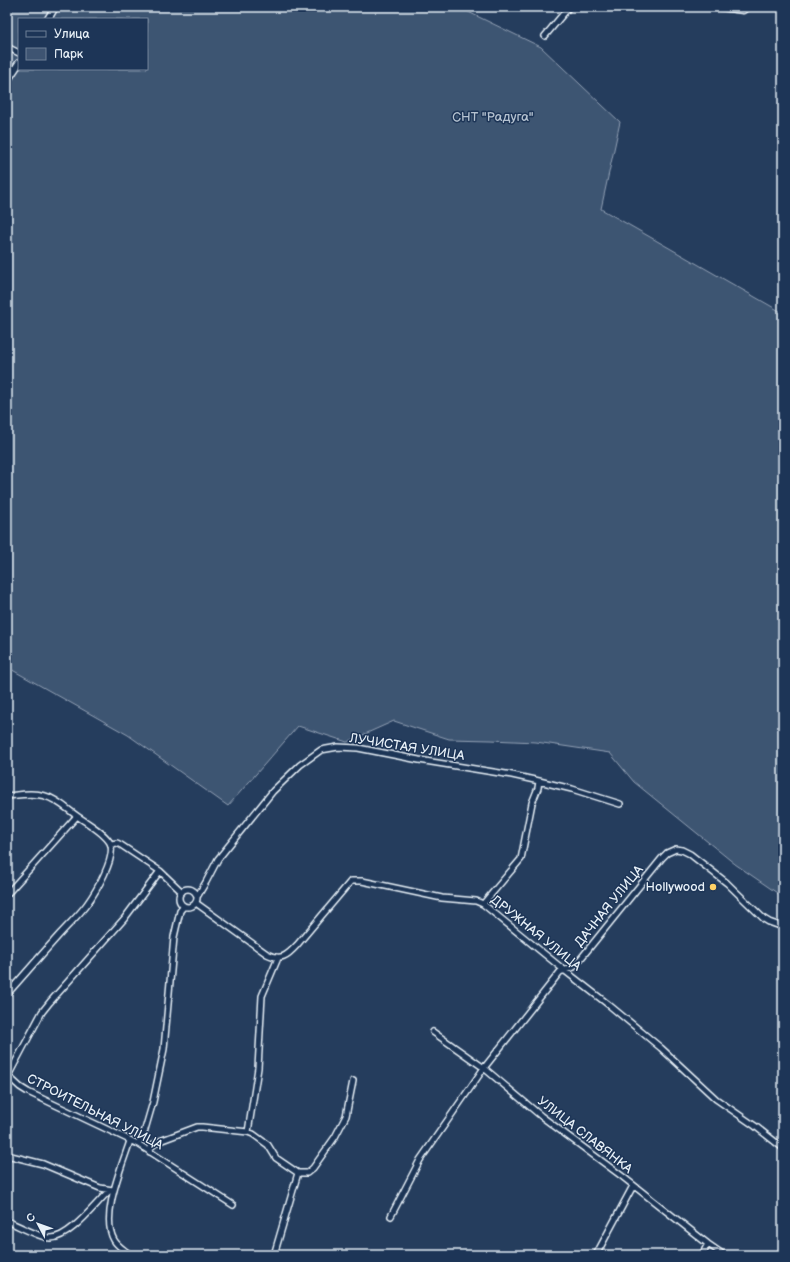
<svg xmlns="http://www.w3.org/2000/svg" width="790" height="1262" viewBox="0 0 790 1262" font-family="'Balsamiq Sans',sans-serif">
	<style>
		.green { fill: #3e5472; stroke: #93a2b5; fill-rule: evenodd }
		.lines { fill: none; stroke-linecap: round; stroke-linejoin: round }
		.minor-casing { stroke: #e8f1f8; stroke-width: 8 }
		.tertiary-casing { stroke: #e8f1f8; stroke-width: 9 }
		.minor { stroke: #1d3557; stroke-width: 5 }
		.tertiary { stroke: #1d3557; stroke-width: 6 }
		.poi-dot { fill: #ffd166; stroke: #1d3557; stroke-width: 1.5 }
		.labels { text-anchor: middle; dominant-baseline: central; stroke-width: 3; stroke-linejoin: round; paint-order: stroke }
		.park-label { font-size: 13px; fill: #b5c2d0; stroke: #1d3557 }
		.street-label { font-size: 13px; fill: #e8f1f8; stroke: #1d3557 }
		.poi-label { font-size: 13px; fill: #e8f1f8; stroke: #1d3557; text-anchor: end }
	</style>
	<rect width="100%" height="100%" fill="#253d5d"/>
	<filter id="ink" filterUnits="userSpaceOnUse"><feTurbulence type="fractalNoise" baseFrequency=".025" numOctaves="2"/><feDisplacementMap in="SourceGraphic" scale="8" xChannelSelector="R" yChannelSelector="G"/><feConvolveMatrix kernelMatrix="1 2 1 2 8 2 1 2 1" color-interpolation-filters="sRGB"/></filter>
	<g filter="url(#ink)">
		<path class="green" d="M7,7h451l83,40 79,75 -19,87 182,104v584l-48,-33 -101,-82 -24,-29 -74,-11 -45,-2 -42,-1 -55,-18 -47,21 -49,-16 -70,80 -100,-71 -121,-68zM19,19h128v50h-128z"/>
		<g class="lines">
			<defs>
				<path id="minor" d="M545,36l24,-29
					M7,47l12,6
					M7,796c12,-1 26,-4 38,0 12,3 22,13 32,20l-70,78
					M111,844l6,-1 4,2 39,26 22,21
					M179 898a9 9 0 1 1 18 0a9 9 0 1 1-18 0Z
					M197,897l9,-15 12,-23 55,-68 27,-26 21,-15 17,-3 20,1 61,12 93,15 27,6
					M196,903l71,51c14,7 20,2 30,-9l54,-64h11l80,17 34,3 7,3 81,66 45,35 52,43 55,51 39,27 28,22
					M483,904l38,-45 11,-56 6,-15 1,-7 33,8 48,15
					M7,994c18,-20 35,-40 53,-60 9,-10 19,-19 27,-30 8,-11 30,-47 23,-61 -5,-10 -24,-21 -33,-27
					M433,1032l51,36 57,48 82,61 85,67 16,11
					M7,1075l13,12 8,5 110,52 95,61
					M7,1078l35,-66 8,-10 74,-83 36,-48
					M248,1132l10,-64 4,-72 16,-38
					M130,1141c-8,25 -30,75 -16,99 4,7 11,10 16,15
					M138,1144l6,-11 9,-31 11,-53 10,-112 6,-26 4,-5
					M150,1152l1,-5 6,-5 40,-15h5l46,5 5,2 15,11 8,13 22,15
					M7,1155l36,9 57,24 13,2
					M391,1216l29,-56 64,-92 76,-96 14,-5 88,-109 5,-5 9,-4 6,1 8,4 37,29 37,36 5,3 14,5
					M7,1221c10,4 34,17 43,17 18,1 43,-31 55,-43l4,-4 5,-1
					M274,1255l24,-82h9l6,-5 22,-31 11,-21 7,-35
					M596,1255l37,-69
					M702,1255l6,-11"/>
				<path id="tertiary" d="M721,7l22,3 4,-3
					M48,19l7,-12
					M7,81l12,-18"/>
			</defs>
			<use href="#minor" class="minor-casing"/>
			<use href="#tertiary" class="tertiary-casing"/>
			<use href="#minor" class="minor"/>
			<use href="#tertiary" class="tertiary"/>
		</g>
	</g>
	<circle class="poi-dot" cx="713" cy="887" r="4"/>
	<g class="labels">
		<g class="park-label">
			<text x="493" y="117">СНТ "Радуга"</text>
		</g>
		<g class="street-label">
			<text transform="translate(407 747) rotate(9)">ЛУЧИСТАЯ УЛИЦА</text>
			<text transform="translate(609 906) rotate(-51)">ДАЧНАЯ УЛИЦА</text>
			<text transform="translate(536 933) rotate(39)">ДРУЖНАЯ УЛИЦА</text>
			<text transform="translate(95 1112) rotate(27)">СТРОИТЕЛЬНАЯ УЛИЦА</text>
			<text transform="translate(585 1135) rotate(38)">УЛИЦА СЛАВЯНКА</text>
		</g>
		<g class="poi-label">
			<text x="705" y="887">Hollywood</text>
		</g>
	</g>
	<rect width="790" height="1262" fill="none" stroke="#1d3557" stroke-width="24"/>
	<rect x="12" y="12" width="766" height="1238" fill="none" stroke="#e8f1f8" stroke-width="1.5" filter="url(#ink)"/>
	<rect x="18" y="18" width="130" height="52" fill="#1d3557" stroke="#6e8097"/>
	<rect x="26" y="31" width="20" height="6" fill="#1d3557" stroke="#6e8097"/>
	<text x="54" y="38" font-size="12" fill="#e8f1f8">Улица</text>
	<rect x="26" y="48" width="20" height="12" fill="#3e5472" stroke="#6e8097"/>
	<text x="54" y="58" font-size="12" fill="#e8f1f8">Парк</text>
	<g transform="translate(38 1224) rotate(311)" stroke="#1d3557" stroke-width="3" paint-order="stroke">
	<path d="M0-3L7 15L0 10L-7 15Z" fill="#e8f1f8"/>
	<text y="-6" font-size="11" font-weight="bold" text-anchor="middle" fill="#e8f1f8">С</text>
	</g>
</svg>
